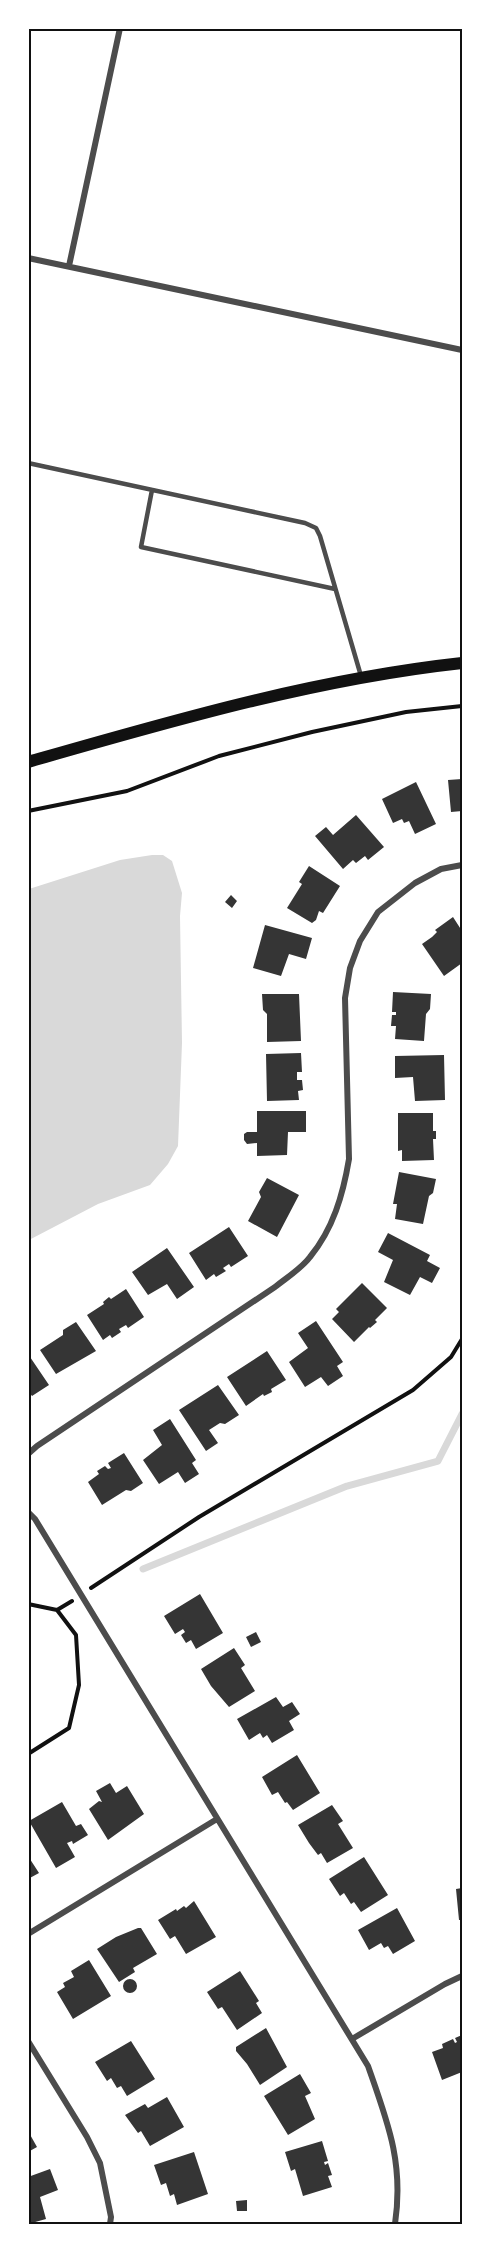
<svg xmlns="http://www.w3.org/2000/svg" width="491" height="2253" viewBox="0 0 491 2253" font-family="Cabin,sans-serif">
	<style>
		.water { fill: #d9d9d9 }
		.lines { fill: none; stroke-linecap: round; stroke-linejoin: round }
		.stream { stroke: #d9d9d9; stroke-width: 7 }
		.building { fill: #353535 }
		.path { stroke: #111; stroke-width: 4 }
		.service { stroke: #4c4c4c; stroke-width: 4.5 }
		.minor { stroke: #4c4c4c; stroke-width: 6 }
		.secondary { stroke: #111; stroke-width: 12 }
		.neatline { fill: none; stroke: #111; stroke-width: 2 }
	</style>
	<rect width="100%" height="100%" fill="#fff"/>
	<path class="water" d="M152,855h11l9,6 10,32 -2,23 2,127 -4,103 -10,18 -18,21 -52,19 -69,36v-351l91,-29z"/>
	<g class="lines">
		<path class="stream" d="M143,1569l204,-83 91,-25 24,-47"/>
	</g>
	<path class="building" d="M462,779v32l-11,1 -3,-32z
		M416,782l20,42 -21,10 -6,-13 -5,2 -2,-4 -9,4 -11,-24z
		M356,815l28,32 -16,13 -3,-4 -9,7 -3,-3 -10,9 -28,-33 11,-9 7,8z
		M309,866l31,20 -17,27 -4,-2 -3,9 -4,3 -25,-15 15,-24 -3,-2z
		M231,895l6,6 -5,7 -7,-6z
		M453,917l9,14 -2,8 2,3v21l-18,13 -22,-32 10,-7 5,-5 -2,-2z
		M265,925l47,13 -6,21 -17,-5 -8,22 -28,-8z
		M393,992l38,2 -1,15 -4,5 -2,27 -29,-2 1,-13h-5l1,-11h4v-3h-4z
		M262,994h37l2,47 -34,1v-28l-4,-4z
		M301,1053l1,19h-5v8h5l1,10 -5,1 1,9 -32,1 -1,-47z
		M444,1055l1,45 -30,1 -2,-24 -18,1v-22z
		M257,1111h49v21h-18l-1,23 -30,1v-13l-10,1 -3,-4v-6l3,-2h10z
		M398,1113h35v18h3v8h-3l1,21 -32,1v-11l-4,1z
		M399,1172l37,7 -3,14 -4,3 -6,28 -28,-5 2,-15h-4z
		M267,1178l32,17 -22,42 -29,-16 13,-24 -2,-5z
		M229,1227l19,29 -17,11 -2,-3 -6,4 3,3 -10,6 -2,-3 -8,6 -17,-27z
		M388,1233l42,22 -3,6 13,7 -8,15 -12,-6 -10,18 -26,-13 9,-22 -15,-8z
		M167,1248l27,39 -17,12 -10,-15 -19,11 -16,-23z
		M362,1283l25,25 -12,12 2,2 -7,6 -1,-1 -15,15 -22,-23 7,-7 -3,-3z
		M126,1289l18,28 -16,11 -2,-3 -7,4 2,3 -9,6 -2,-3 -7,5 -16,-25 17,-11 -1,-2 6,-5 2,2z
		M316,1321l27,41 -6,4 6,10 -15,10 -7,-9 -16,10 -16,-25 19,-14 -10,-15z
		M76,1322l20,29 -40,23 -16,-24 23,-15v-5z
		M267,1351l19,29 -15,9 1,3 -8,4 -1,-2 -17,12 -19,-29z
		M28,1354l21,31 -17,11 -4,-5z
		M218,1385l21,30 -14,9 -5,-1 -11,7 9,13 -12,8 -27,-41z
		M170,1419l26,41 -4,3 7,11 -14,9 -7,-11 -19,12 -16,-24 19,-15 -9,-15z
		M124,1453l19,30 -12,8 -5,-1 -24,15 -14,-23 11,-8 -2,-3 8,-5 3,3 3,-1 -3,-5z
		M200,1594l23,39 -27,16 -5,-9 -5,3 -5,-8 4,-3 -2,-3 -8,5 -11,-18z
		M256,1632l5,10 -10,5 -5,-10z
		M234,1648l11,17 -4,3 14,23 -26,16 -18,-21 -10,-17z
		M276,1697l7,10 9,-5 8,12 -11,7 5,9 -22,13 -5,-8 -4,3 -3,-5 -11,7 -12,-21z
		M297,1755l23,38 -27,17 -6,-8 -2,1 -7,-11 -6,3 -10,-18z
		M110,1783l6,10 11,-7 17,28 -36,26 -19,-31 10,-8 3,1 -6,-11z
		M62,1802l14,24 5,-2 7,11 -15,9 -1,-3 -5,2 8,14 -19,11 -27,-47z
		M332,1805l11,16 -5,3 15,24 -26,15 -6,-10 -3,2 -9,-12 -11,-18z
		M28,1856l11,17 -11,6z
		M364,1857l24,38 -27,17 -7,-10 -3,2 -7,-11 -4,3 -11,-17z
		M462,1888v32h-3l-3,-31z
		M194,1901l22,36 -30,17 -11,-18 -5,3 -12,-19 18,-11 1,2 7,-5 2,2z
		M397,1908l18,33 -22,13 -5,-8 -4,2 -3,-5 -12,7 -11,-20z
		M138,1928h3l16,26 -24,14 2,4 -16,10 -22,-33 19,-12z
		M89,1960l22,36 -38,23 -16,-27 8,-5 -2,-4 11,-6 -3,-6z
		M240,1971l19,30 -3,2 6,10 -25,17 -15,-23 -4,2 -11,-17z
		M123 1986a7 7 0 1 1 14 0a7 7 0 1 1-14 0Z
		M266,2028l21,39 -27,18 -13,-21 -11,-13v-4z
		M462,2035v37l-20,8 -10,-28 11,-4 -1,-4 11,-5 2,4 2,-1 -2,-4z
		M131,2041l24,38 -28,17 -6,-10 -4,2 -6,-10 -4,3 -12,-19z
		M300,2074l11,19 -6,3 10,23 -27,16 -24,-39z
		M167,2097l17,30 -34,19 -9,-15 -3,2 -13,-18 20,-11 3,4z
		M28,2131l9,16 -9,5z
		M322,2141l6,20 -4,1 1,3 3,-2 4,12 -4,1 4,11 -29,9 -8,-27 -4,2 -6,-19z
		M194,2152l14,42 -31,11 -3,-11 -4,2 -4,-13 -5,2 -7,-20z
		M50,2169l8,21 -18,7 6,22 -18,5v-47z
		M247,2200v11h-10l-1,-10z"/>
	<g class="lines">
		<path class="path" d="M28,811l99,-20 92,-35 93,-24 94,-20 56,-6
			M91,1588l108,-71 214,-127 38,-33 11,-18
			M28,1604l29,6 19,25 3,50 -10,43 -41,26
			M57,1610l15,-9"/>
		<path class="service" d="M28,463l277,60 11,5 4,8 41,140
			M152,490l-11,57 194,42"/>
		<path class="minor" d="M28,258l434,92
			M69,266l51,-238
			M28,1454l9,-8 238,-159c11,-9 26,-18 35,-30 23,-28 33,-62 39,-98l-4,-161 5,-30 10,-27 18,-29 37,-29 26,-14 21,-4
			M28,1512l7,7 333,547c20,57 36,97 27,158
			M28,1934l189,-115
			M352,2039l93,-55 17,-8
			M28,2041l59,96 13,26 11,54 -1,7"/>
		<path class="secondary" d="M28,762c143,-41 287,-83 434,-99"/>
	</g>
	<rect width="491" height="2253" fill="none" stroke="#ffffff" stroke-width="60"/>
	<rect x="30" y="30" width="431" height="2193" class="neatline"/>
</svg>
